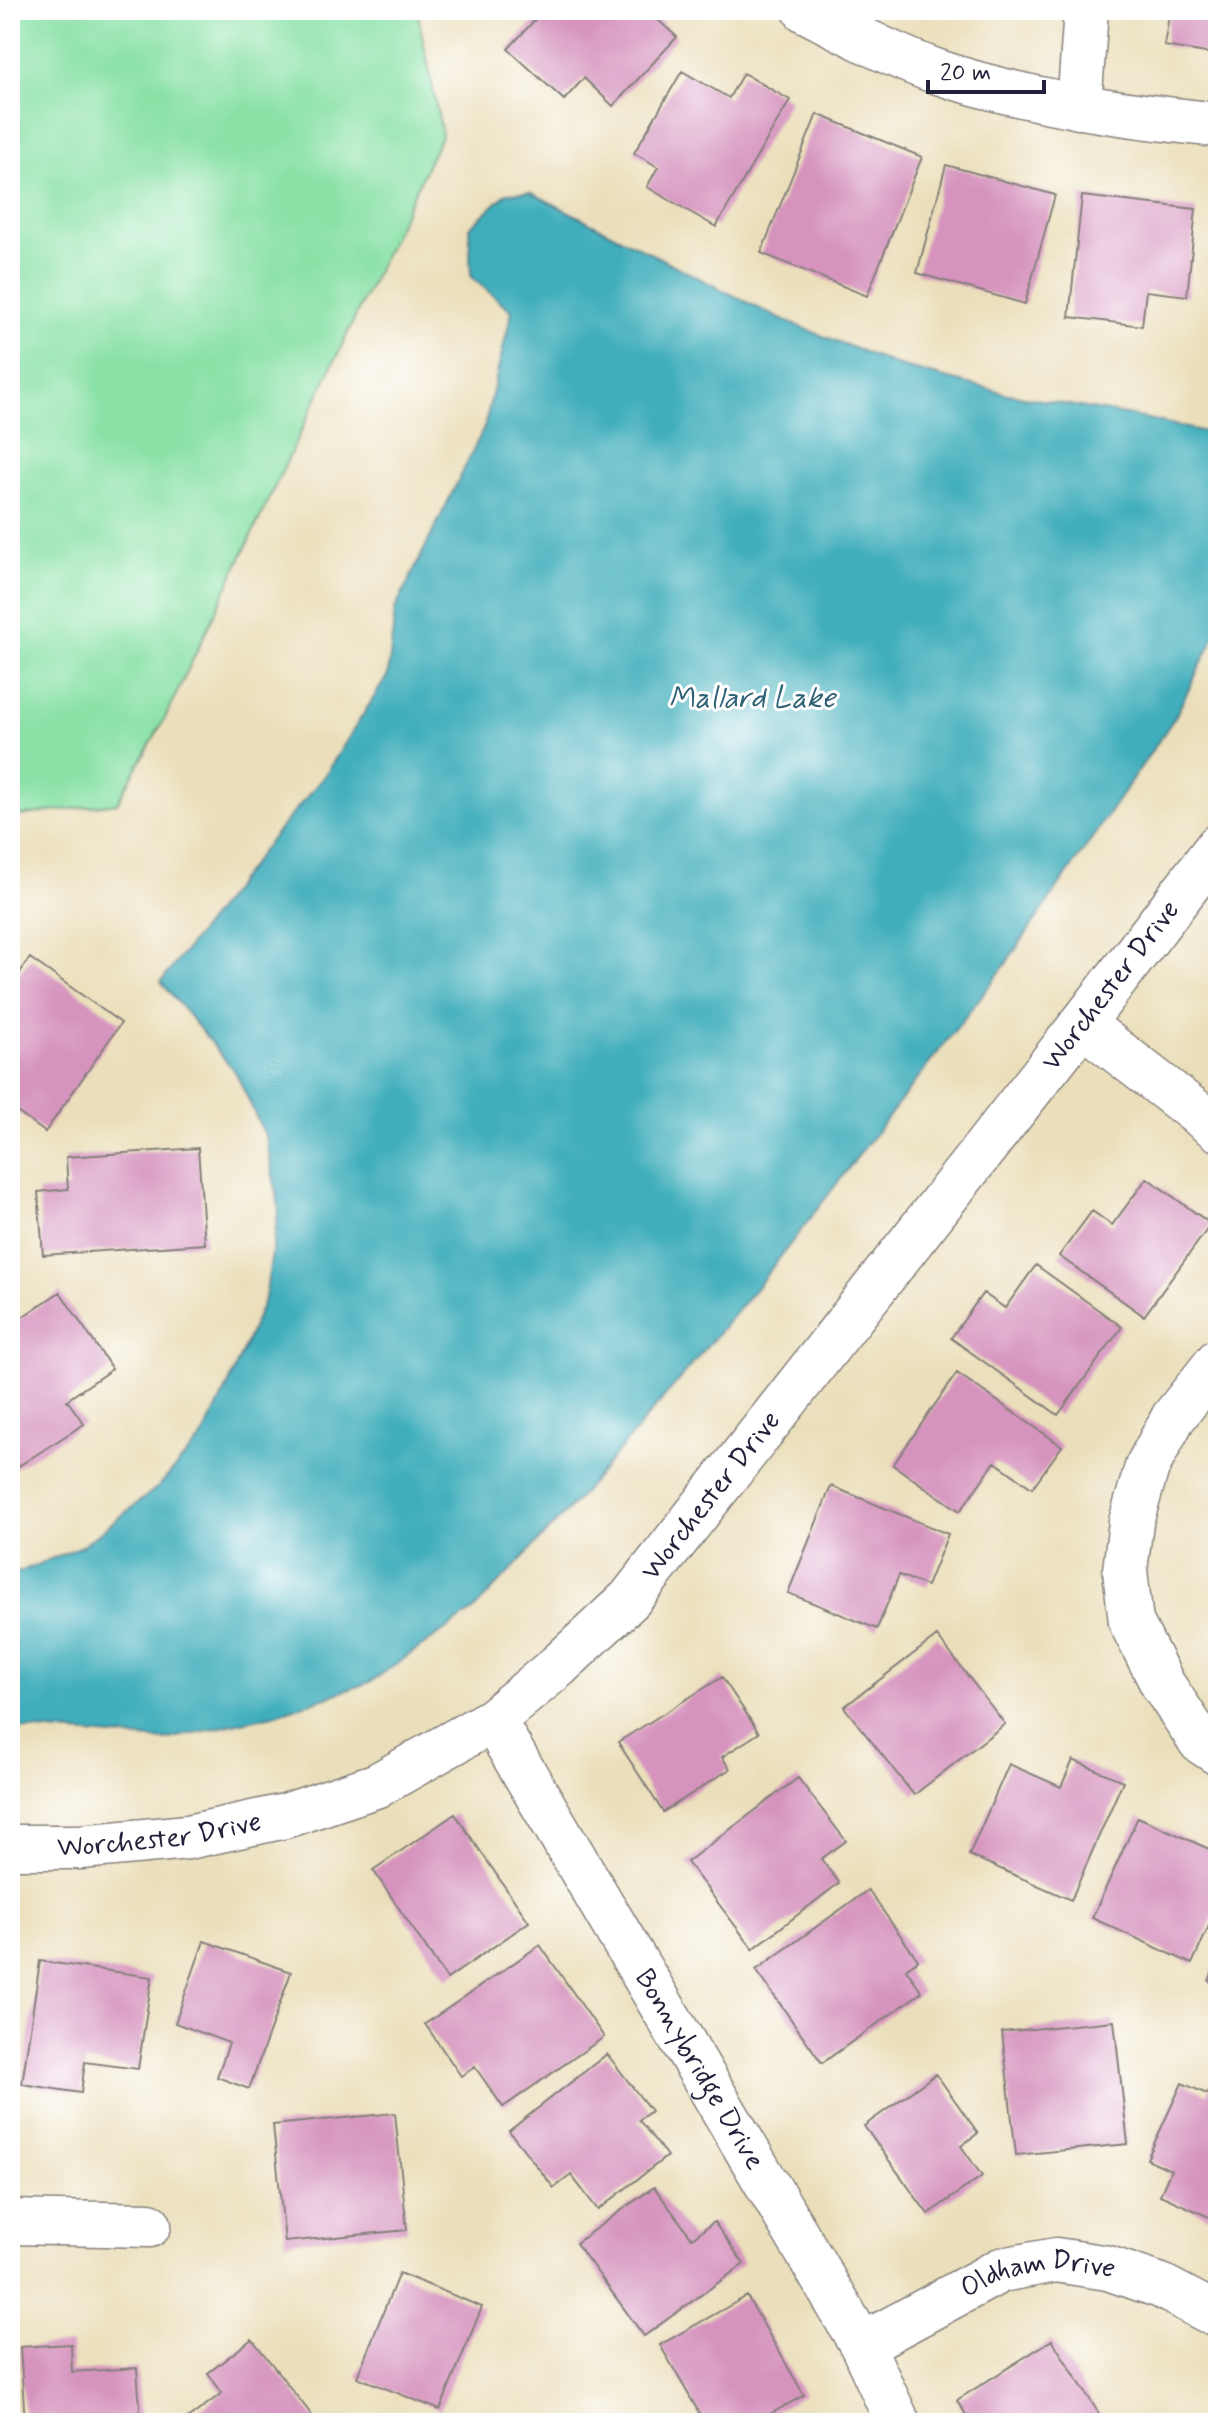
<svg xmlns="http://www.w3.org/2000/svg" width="1228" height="2433" viewBox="0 0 1228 2433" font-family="Mynerve,sans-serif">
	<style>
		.green { fill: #89e1a6; stroke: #568270; stroke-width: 2 }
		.water { fill: #3faebb; stroke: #30687b; stroke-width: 2 }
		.building { fill: #d593bd }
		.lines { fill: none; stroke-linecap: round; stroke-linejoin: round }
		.minor-casing { stroke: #86807b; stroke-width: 47 }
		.minor { stroke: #fff; stroke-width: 44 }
		.labels { text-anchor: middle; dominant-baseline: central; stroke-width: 6; stroke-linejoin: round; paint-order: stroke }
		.street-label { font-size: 28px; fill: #22223b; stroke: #fff }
		.water-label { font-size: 30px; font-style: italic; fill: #2f6175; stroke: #fff }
	</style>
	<rect width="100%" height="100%" fill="#fff"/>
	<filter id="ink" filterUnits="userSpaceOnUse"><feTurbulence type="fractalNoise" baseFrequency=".0125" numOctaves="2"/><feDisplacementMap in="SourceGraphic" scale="16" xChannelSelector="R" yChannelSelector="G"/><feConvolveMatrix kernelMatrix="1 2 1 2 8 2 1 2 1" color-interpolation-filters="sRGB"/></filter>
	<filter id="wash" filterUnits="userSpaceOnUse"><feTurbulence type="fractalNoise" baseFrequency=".006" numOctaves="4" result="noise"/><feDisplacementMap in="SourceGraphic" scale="32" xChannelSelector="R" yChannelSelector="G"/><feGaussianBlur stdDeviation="1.8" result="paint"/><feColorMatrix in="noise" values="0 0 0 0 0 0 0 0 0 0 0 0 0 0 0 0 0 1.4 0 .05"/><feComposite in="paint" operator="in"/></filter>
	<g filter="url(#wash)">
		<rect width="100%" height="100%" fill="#ebdfbb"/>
		<path class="green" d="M10,10h407l25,124 -277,584 -48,85 -107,14z"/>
		<path class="water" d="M530,192l248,126 121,48 109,28 140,25 70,16v195l-43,87 -172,251 -246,319 -178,211 -106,113 -103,71 -93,32 -112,26 -155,-12v-152l72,-30 76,-59 43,-48 25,-49 39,-92 14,-91 -13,-69 -30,-65 -75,-91 112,-145 52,-62 63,-100 7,-66 89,-181 28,-117 -41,-34 -2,-49 38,-35z"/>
		<g id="blocks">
			<path class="building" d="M544,10h103l30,27 -64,69 -29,-28 -20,22 -56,-51z
				M1170,10h48v45l-54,-9z
				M682,71l47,27 14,-25 47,27 -74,127 -69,-40 11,-20 -24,-14z
				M817,114l105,43 -55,139 -106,-43z
				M946,165l109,30 -30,109 -108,-31z
				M1082,196l114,13 -9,87 -41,-5 -4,35 -73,-9z
				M30,958l91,65 -76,109 -35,-25v-120z
				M198,1148l7,96 -162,11 -5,-63 30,-3 -2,-32z
				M1147,1178l64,46 -67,92 -85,-60 33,-45 20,14z
				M1036,1265l86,62 -64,88 -107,-77 32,-45 22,15z
				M60,1292l52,77 -45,31 17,24 -70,45 -4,-5v-139z
				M957,1373l105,73 -30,42 -37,-26 -35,49 -67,-46z
				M831,1486l117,48 -21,52 -28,-11 -22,54 -89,-36z
				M937,1636l68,88 -91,71 -70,-88z
				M722,1677l37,56 -37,24 8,12 -67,43 -45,-70z
				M1073,1760l50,21 -52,119 -102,-45 40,-91 52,23z
				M798,1778l48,63 -25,18 18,24 -86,66 -66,-87z
				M455,1814l74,108 -82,57 -74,-109z
				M1138,1817l80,36v53l-26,58 -100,-46z
				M868,1890l50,70 -12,9 16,23 -100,71 -66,-93z
				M204,1941l87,31 -42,117 -32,-12 12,-34 -54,-20z
				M540,1945l64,92 -101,70 -28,-40 -14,9 -36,-52z
				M1218,1959v26l-9,-4z
				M40,1961l112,16 -14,92 -53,-7 -4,31 -59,-9z
				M1114,2021l14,123 -112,11 -14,-123z
				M607,2054l44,57 -12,9 28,36 -69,54 -27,-35 -17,13 -45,-57z
				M1218,2070v151l-58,-26 11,-25 -24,-11 35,-76 25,11z
				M936,2074l42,59 -17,13 21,30 -54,38 -64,-88z
				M395,2113l12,117 -122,12 -12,-117z
				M654,2187l38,51 22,-16 30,42 -100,72 -68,-93z
				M399,2273l83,34 -42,103 -83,-33z
				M747,2296l57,99 -50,28h-49l-45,-78z
				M252,2339l66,84h-136l40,-30 -14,-20z
				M1052,2340l53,83h-134l-14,-23z
				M71,2344l1,28 65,-4 4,55h-116l-5,-76z"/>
		</g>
	</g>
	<g filter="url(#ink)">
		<use href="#blocks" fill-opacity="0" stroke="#86807b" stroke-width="2"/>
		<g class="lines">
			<defs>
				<g id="minor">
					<path d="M805,10c43,22 87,46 133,62 90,30 186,43 280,53"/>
					<path d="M1079,107l7,-97"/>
					<path d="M1082,1024l136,105"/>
					<path d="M1218,1361l-45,57 -26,49 -16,55 -6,48 6,52 32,63 38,57 17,11"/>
					<path id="s1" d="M493,1720l369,625 36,78"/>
					<path id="s2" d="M10,1847h71l107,-10 97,-21 93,-31 115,-65 65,-54 72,-67 452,-575 136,-178"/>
					<path d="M10,2222l139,3"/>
					<path id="s3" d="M862,2345l139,-75 55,-10 52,8 53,18 57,30"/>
				</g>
			</defs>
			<use href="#minor" class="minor-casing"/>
			<use href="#minor" class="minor"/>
		</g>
	</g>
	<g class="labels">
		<g class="street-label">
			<text stroke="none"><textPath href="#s2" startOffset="1470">Worchester Drive</textPath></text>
			<text stroke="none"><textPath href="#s2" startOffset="822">Worchester Drive</textPath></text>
			<text stroke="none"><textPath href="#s2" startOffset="150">Worchester Drive</textPath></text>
			<text stroke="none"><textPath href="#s1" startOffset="406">Bonnybridge Drive</textPath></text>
			<text stroke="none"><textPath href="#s3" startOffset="194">Oldham Drive</textPath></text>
		</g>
		<g class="water-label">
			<text x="752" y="698">Mallard Lake</text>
		</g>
	</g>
	<rect width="1228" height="2433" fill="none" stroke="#fff" stroke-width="40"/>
	<path d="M928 80v12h116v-12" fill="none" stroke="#22223b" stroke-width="4"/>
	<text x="940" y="80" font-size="24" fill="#22223b" stroke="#ffffff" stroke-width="6" paint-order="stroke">20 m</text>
</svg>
